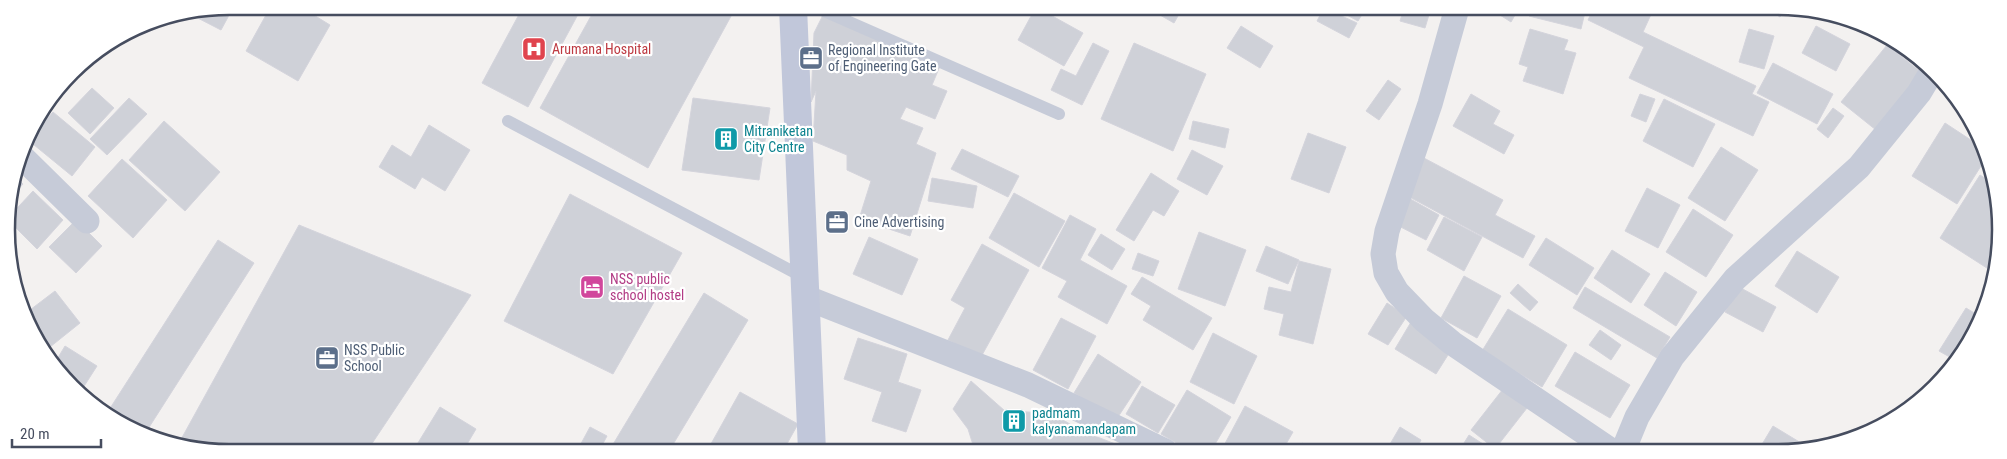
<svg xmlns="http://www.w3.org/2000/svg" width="2007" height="459" viewBox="0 0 2007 459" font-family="'Roboto Condensed',sans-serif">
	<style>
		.building { fill: #cfd1d8; stroke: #d4d4dc }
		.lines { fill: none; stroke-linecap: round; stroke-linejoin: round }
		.lane { stroke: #c6cbd8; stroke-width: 12 }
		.street { stroke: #c6cbd8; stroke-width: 25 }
		.secondary { stroke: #c1c7da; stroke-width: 28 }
		.labels { text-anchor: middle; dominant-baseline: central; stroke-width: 4.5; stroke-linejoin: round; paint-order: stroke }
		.health-label { font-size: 14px; fill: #be3a42; stroke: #fff; text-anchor: start }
		.service-label { font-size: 14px; fill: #4e5e75; stroke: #fff; text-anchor: start }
		.culture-label { font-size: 14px; fill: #0d838f; stroke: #fff; text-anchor: start }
		.hotel-label { font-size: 14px; fill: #b23c85; stroke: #fff; text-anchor: start }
		.rim { fill: none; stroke: #464d5f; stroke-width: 2.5 }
	</style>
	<rect width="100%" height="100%" fill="#f3f1f0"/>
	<path class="building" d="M234,6l-13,24 -31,-16 40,-8z
		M271,6h28l31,19 -32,56 -52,-30z
		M523,7h59l-54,100 -46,-24z
		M596,7h140l-88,161 -108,-60z
		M1036,7l47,26 -19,33 -46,-26z
		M1146,7h37l-9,16z
		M1324,8l33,15 -8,15 -32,-17z
		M1334,8h32l-8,13z
		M1404,8h27l-6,20 -25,-7z
		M1489,8h30l-8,14z
		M1531,8h55l-5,21 -52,-13z
		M1594,8h55l4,2 -10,22 113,54 -4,8 17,8 -16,34 -124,-58 15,-31 -56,-27z
		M1765,8h20l-5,9z
		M1803,8l40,12 -2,5 -39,-14z
		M823,15l117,51 -8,19 15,6 -12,28 -29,-12 -6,12 23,9 -7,16 20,9 -26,83 -51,-17 12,-38 -24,-11v-15l-34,-14 3,-50 -5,11 3,-69z
		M1241,26l32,20 -13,22 -33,-20z
		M1816,26l34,18 -14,27 -34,-18z
		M1530,29l38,11 -4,10 12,3 -13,41 -40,-13 5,-14 -9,-3z
		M1749,29l25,7 -10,33 -25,-7z
		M1093,43l16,8 -27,54 -31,-15 10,-21 15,7z
		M1134,43l72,31 -33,77 -72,-32z
		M1887,45l35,28 -46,57 -35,-28z
		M1773,63l60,31 -16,30 -60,-31z
		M1388,80l13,9 -22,31 -13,-9z
		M92,88l22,20 -24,26 -22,-21z
		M1471,94l29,17 -7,13 21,11 -10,19 -51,-28z
		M1640,94l15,5 -9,23 -15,-6z
		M129,98l18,16 -40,41 -17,-16z
		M693,98l77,10 -11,72 -77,-10z
		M1664,99l51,25 -22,43 -50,-26z
		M1833,108l11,8 -16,22 -11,-9z
		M53,112l42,35 -23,29 -44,-36z
		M164,121l56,51 -35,39 -56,-51z
		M1193,121l36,8 -4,19 -36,-9z
		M1945,123l35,23 6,12 -29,46 -45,-28z
		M429,125l41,25 -25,41 -23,-14 -7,12 -36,-22 13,-22 19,12z
		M1308,133l38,14 -17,46 -38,-14z
		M1721,147l37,23 -33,51 -37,-23z
		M962,149l57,27 -11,21 -57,-28z
		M1192,150l31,16 -16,29 -30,-16z
		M1422,157l81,43 -8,15 40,21 -12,22 -121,-65z
		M122,159l45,41 -34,38 -45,-42z
		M1151,173l28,18 -15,25 -11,-6 -19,31 -18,-11z
		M1980,175l14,9 5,73 -9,13 -50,-32z
		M17,178l6,6 -11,12z
		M932,178l45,8 -4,22 -45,-7z
		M1647,188l33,17 -22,43 -33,-17z
		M33,191l30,29 -26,29 -30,-30z
		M1014,193l51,28 -26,46 -50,-29z
		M570,194l112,59 -69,121 -109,-53z
		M1405,196l34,19 -13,25 -35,-18z
		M1693,209l40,26 -27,42 -40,-25z
		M1070,215l26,14 -16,31 47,26 -20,38 -49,-27 9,-16 -25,-13z
		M1444,217l38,20 -18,34 -37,-21z
		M76,220l26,26 -26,27 -27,-26z
		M299,225l172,70 -104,156h-167l-21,-8z
		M1199,232l47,18 -21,56 -47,-17z
		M1101,234l24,15 -13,21 -24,-15z
		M869,237l49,22 -16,36 -49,-21z
		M1546,238l48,30 -17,27 -48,-30z
		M218,240l36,23 -108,169 -28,-9 -11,-10z
		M982,244l47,26 -48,87 -33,-17 17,-32 -14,-8z
		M1266,246l33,14 -11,24 -32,-13z
		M1612,250l38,24 -19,29 -37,-25z
		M1797,251l42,26 -22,36 -42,-27z
		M1138,253l21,8 -6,15 -21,-7z
		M1299,261l32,8 -18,75 -34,-9 5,-21 -20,-5 5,-22 22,5z
		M1665,272l32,20 -21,34 -32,-21z
		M1464,276l37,20 -24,42 -36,-20z
		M1142,277l70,41 -19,32 -50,-30 8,-14 -20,-12z
		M1518,284l20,18 -8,9 -20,-18z
		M1585,287l85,50 -13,21 -84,-50z
		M1739,287l37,20 -13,25 -38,-20z
		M55,291l25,32 -35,28 -19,-38z
		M704,293l44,27 -79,131h-60z
		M1387,303l20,13 -19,29 -20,-11z
		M1966,308l15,9 -3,11 -23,32 -16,-9z
		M1508,309l59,36 -25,42 -60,-36z
		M1061,318l35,18 -28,53 -35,-19z
		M1411,322l42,25 -17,27 -41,-25z
		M1600,330l21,15 -10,15 -22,-15z
		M1213,333l44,23 -23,48 -44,-22z
		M858,338l49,16 -9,28 23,8 -15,42 -34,-11 10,-29 -38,-13z
		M65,346l32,20 -16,25 -28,-25z
		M1575,352l55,33 -20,33 -55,-32z
		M1098,354l43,28 -25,38 -42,-27z
		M971,381l34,30 46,2 31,18 41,16 1,4h-149l-7,-22 -15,-20z
		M1142,386l33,19 -17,28 -32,-19z
		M1503,389l24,19 -32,41 -24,-19z
		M1187,390l44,27 -20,34h-21l-29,-17z
		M740,392l58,32 -15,27h-76z
		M1245,406l48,26 -11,19h-61z
		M440,407l36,22 -13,22h-50z
		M1773,426l38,23 -53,2z
		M590,427l17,9 -8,15h-22z
		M1400,427l21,13 -6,11h-29z
		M1469,435l25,16h-35z
		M1302,443l12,8h-17z"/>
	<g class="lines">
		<path class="lane" d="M815,7l244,107
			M508,121l295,156"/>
		<path class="street" d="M1457,8l-27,96 -43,127 -4,23 3,19 11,19 27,28 28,23 160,108
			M22,157l65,64
			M807,298l221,87 137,66
			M1623,451l14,-34 35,-60 63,-78 124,-112 60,-74 12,-20"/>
		<path class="secondary" d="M793,7l19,444"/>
	</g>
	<defs>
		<symbol id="hospital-square" viewBox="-11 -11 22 22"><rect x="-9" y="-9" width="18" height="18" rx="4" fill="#e0444e" stroke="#fff"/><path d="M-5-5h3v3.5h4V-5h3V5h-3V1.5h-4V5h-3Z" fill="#fff"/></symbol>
		<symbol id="office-square" viewBox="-11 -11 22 22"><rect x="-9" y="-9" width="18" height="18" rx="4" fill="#5c6f8a" stroke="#fff"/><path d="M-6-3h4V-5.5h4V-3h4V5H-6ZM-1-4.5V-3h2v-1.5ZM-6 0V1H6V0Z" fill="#fff"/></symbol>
		<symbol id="building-square" viewBox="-11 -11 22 22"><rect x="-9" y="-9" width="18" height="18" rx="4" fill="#0f9aa8" stroke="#fff"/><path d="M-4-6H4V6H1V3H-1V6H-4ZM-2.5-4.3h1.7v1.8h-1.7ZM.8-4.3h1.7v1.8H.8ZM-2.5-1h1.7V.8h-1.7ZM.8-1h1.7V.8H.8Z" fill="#fff"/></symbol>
		<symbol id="hotel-square" viewBox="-11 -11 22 22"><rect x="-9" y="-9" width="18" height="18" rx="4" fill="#d1479c" stroke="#fff"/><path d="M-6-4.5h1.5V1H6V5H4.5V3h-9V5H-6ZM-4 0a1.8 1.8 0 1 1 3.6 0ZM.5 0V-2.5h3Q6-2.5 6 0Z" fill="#fff"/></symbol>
	</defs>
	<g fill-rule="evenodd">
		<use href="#hospital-square" x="520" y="35" width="28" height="28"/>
		<use href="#office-square" x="797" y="44" width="28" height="28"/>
		<use href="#building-square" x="712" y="125" width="28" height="28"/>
		<use href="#office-square" x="823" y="208" width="28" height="28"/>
		<use href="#hotel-square" x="578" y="273" width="28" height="28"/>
		<use href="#office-square" x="313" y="344" width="28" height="28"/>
		<use href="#building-square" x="1000" y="407" width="28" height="28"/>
	</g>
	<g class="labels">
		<g class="health-label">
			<text x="552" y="49">Arumana Hospital</text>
		</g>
		<g class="service-label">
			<text x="828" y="50">Regional Institute<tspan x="828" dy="16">of Engineering Gate</tspan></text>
			<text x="854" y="222">Cine Advertising</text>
			<text x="344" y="350">NSS Public<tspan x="344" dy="16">School</tspan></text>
		</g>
		<g class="culture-label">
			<text x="744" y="131">Mitraniketan<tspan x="744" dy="16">City Centre</tspan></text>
			<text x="1032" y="413">padmam<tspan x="1032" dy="16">kalyanamandapam</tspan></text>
		</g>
		<g class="hotel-label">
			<text x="610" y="279">NSS public<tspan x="610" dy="16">school hostel</tspan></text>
		</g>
	</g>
	<path d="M0 0H2007V459H0ZM229 15H1778A214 214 0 0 1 1992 229V230A214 214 0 0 1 1778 444H229A214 214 0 0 1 15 230V229A214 214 0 0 1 229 15Z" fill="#fff" fill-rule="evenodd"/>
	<path class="rim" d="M229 15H1778A214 214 0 0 1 1992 229V230A214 214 0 0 1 1778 444H229A214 214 0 0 1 15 230V229A214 214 0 0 1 229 15Z"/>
	<path d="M12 439v8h89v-8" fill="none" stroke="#464d5f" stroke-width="2.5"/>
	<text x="20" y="439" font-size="15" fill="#464d5f" stroke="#ffffff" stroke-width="4" paint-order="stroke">20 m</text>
</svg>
